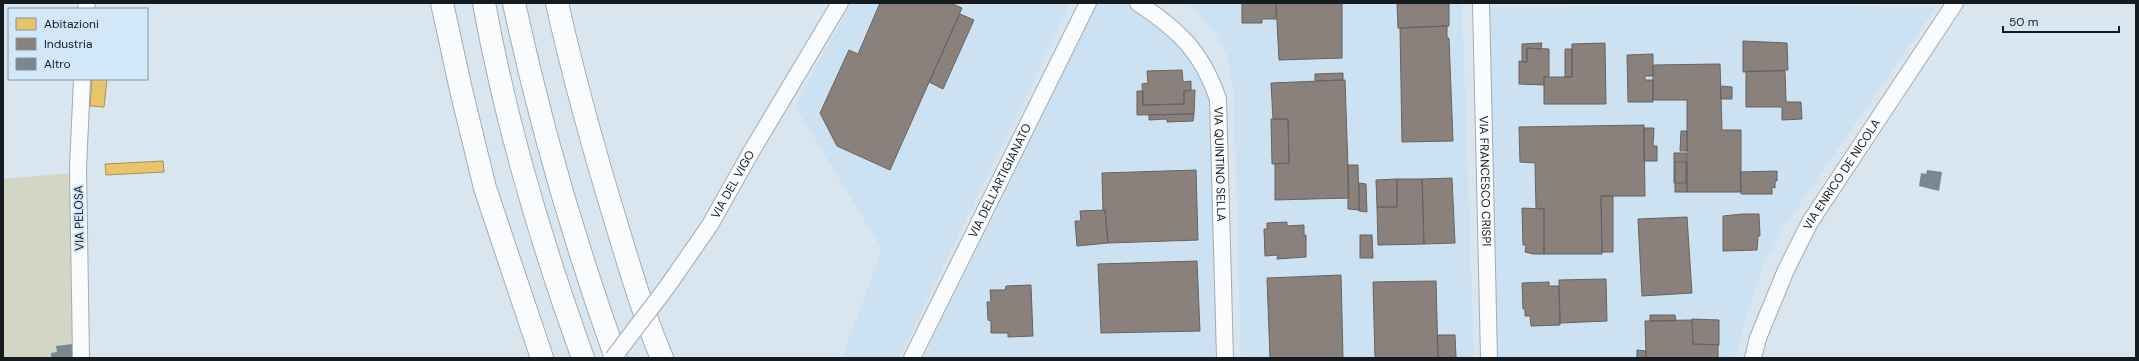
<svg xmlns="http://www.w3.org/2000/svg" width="2139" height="361" viewBox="0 0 2139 361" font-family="'DM Sans',sans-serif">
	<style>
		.built { fill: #cce1f1 }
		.garden { fill: #d3d6c4 }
		.homes { fill: #e9c46a; stroke: #a99254 }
		.industry { fill: #8a817c; stroke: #676361 }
		.building { fill: #798791 }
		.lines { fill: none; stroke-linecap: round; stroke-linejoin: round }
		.minor-casing { stroke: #a4acb3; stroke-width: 18 }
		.highway-casing { stroke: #a4acb3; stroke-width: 24 }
		.minor { stroke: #f9fbfd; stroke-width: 16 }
		.highway { stroke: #f9fbfd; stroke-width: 22 }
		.minor-bridge-casing { stroke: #a4acb3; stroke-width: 18; stroke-linecap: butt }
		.minor-bridge { stroke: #f9fbfd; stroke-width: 16 }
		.labels { text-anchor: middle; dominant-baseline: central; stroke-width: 4; stroke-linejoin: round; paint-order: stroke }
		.street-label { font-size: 12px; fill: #141c21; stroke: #d2e7f7 }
	</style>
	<rect width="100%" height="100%" fill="#dae6ef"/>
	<path class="built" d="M851,3h220l-172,355h-57l40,-109 -87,-143z
		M1097,3h55l31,27 28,67 9,261h-297z
		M1188,3h274l12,355h-233l-7,-263 -7,-40 -13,-24z
		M1767,6l169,1 -154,223 -18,33 -12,34 -17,61h-238l-12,-351z"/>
	<path class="garden" d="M70,173l7,185h-74v-179z"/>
	<path class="homes" d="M92,79h15l-3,28 -14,-1z
		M163,161l1,11 -58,3 -1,-11z"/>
	<path class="industry" d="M880,3h70l12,5 -72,162 -53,-24 -17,-33 29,-63 9,4z
		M1242,3h34v16h-14v4h-20z
		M1276,3h66v55l-63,2z
		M1397,3h52v23l-51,2z
		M960,14l14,6 -31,69 -14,-7z
		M1447,26v12h2l4,103 -51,1 -2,-114z
		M1743,41l44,2 1,27 -45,2z
		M1542,43l-1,6 -14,-1v14h-5v-18z
		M1605,43l1,61h-62v-27h28v-33z
		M1527,48l22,1v27l-5,1v8l-25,-1v-23l8,1z
		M1565,49h7v28h-7z
		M1653,54v22h-8v4h8v22h-25l-1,-47z
		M1720,64l2,66h19v62h-54v-92h-34v-35z
		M1182,70l1,12 8,-1v9l-7,1v13l-41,1 -1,-21 6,-1 -1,-12z
		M1746,71h39l1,31h15l1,17 -20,1v-13h-36z
		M1343,73v7l-28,1v-7z
		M1345,80l4,118 -74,2v-36l14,-1 -1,-44h-15l-2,-36z
		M1720,86l12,1v12h-11z
		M1195,90l-1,24 -57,1v-24h6v14l41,-1v-13z
		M1194,114l-1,7 -26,1v-3l-18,1v-5z
		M1271,119h17l1,44 -17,1z
		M1644,125l1,71h-44l1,58h-58v-45l-8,-1 -1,-45 -15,-1 -1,-35z
		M1644,128h10l-1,18h4v15h-13z
		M1681,131h6v20h-7z
		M1674,153h12v30h-12z
		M1675,162h12v30h-12z
		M1348,165h10l1,45 -11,-1z
		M1196,170l2,70 -90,3 -3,-33h-2l-1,-37z
		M1777,171v10h-2v7l-3,-1v7h-31l-1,-22z
		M1452,178l3,65 -31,1 -2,-65z
		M1397,179v28h-20l-1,-27z
		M1397,179h25l2,65 -46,1 -1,-38h20z
		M1359,183l7,1 1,28 -8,-1z
		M1601,196h12v56h-11z
		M1522,208l22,1v45h-11l-8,-2 1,-7h-3z
		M1105,210l3,33 -31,3 -2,-25h6l-1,-10z
		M1742,214h17l1,22h-2l-1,14 -34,1v-35z
		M1687,217l5,76 -50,3 -4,-77z
		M1287,222v4l17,-1v10h2v22l-29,2 1,-4 -13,1 -1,-27h3v-6z
		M1360,235h12l1,23h-13z
		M1197,261l3,70 -99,2 -3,-69z
		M1341,275l2,83h-73l-3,-80z
		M1606,279l1,42 -47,2 -1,-43z
		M1436,281l2,77h-63l-2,-76z
		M1549,282v4h10l1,39 -29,1 -1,-10h-5v-7h-2l-1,-26z
		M1031,285l2,51 -25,1v-4h-17v-12l-3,-1 -1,-18h4l-1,-12h15l1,-4z
		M1650,315h25l1,6h-26z
		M1692,319l27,1v25l-26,-1z
		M1692,320l1,24 25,1v13h-72l-1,-37z
		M1437,335h18l1,22 -18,1z
		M1637,350l9,1v7h-9z"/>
	<path class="building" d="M1927,170l15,2 -3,19 -20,-5 2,-13 5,1z
		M73,344l1,13 -23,1v-5l6,-1 -1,-6z"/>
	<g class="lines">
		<defs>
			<g id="minor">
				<path id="s1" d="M1138,3c41,27 64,49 80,96l7,259"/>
				<path id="s2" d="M1481,3l8,355"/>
				<path d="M86,9l1,-6"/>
				<path id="s3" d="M667,287l43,-62 41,-73 89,-149"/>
				<path d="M81,358l-3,-190 4,-89"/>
				<path id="s4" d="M912,358l176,-355"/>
				<path id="s5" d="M1753,358l5,-20 28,-68 24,-48 145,-219"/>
			</g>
			<path id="highway" d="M442,3l19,87 24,98 57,170
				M484,3c22,121 57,239 99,355
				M514,3c26,121 60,238 102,355
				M557,3c17,76 38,151 61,226 13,43 26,87 44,129"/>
		</defs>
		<use href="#minor" class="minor-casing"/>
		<use href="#highway" class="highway-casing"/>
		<use href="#minor" class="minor"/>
		<use href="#highway" class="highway"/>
		<defs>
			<path id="minor-bridge" d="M613,358l54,-71"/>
		</defs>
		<use href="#minor-bridge" class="minor-bridge-casing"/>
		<use href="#minor-bridge" class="minor-bridge"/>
	</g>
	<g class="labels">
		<g class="street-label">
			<text stroke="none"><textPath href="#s1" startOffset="193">VIA QUINTINO SELLA</textPath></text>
			<text stroke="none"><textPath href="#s5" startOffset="205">VIA ENRICO DE NICOLA</textPath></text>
			<text stroke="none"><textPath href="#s4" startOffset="198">VIA DELL'ARTIGIANATO</textPath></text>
			<text stroke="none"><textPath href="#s2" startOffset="178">VIA FRANCESCO CRISPI</textPath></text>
			<text stroke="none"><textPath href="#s3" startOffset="122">VIA DEL VIGO</textPath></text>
			<text transform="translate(79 218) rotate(-91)">VIA PELOSA</text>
		</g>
	</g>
	<rect width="2139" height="361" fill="none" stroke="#141c21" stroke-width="8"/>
	<rect x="8" y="8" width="140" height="72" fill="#d2e7f7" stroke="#8696a1"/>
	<rect x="16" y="18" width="20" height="12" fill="#e9c46a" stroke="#8696a1"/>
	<text x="44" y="28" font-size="12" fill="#141c21">Abitazioni</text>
	<rect x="16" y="38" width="20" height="12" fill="#8a817c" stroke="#8696a1"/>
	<text x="44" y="48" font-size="12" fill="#141c21">Industria</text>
	<rect x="16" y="58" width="20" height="12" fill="#798791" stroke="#8696a1"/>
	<text x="44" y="68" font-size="12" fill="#141c21">Altro</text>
	<path d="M2003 26v6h116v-6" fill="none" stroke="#141c21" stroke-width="2"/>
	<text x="2009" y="26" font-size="12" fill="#141c21" stroke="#d2e7f7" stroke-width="3" paint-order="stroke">50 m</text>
</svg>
